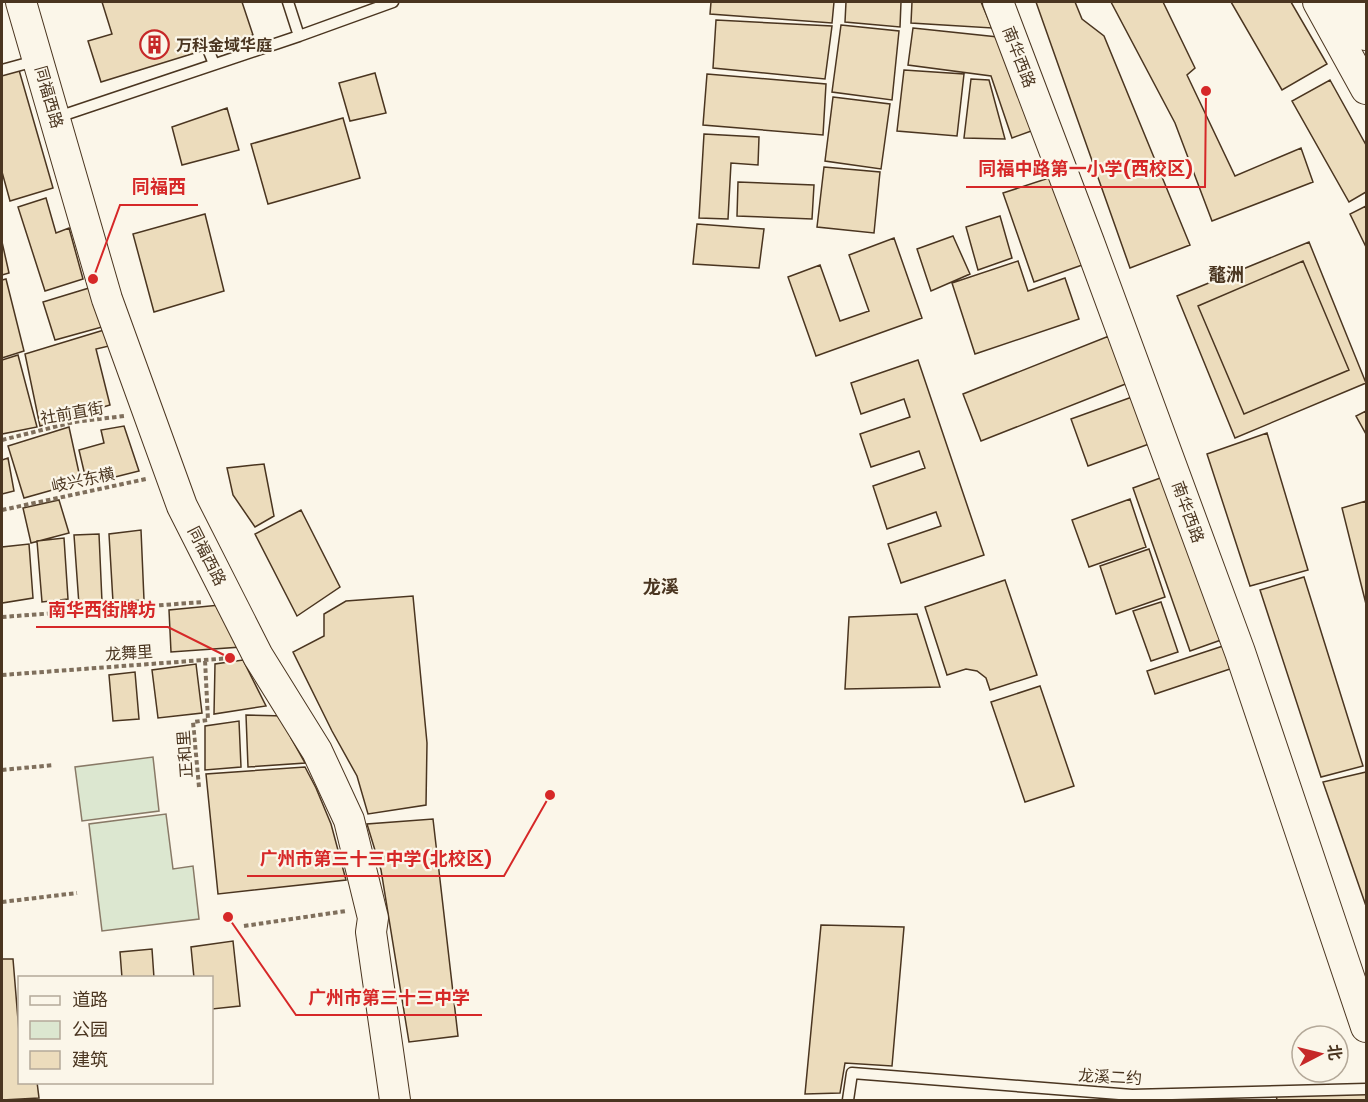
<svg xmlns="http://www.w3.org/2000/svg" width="1368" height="1102" viewBox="0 0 1368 1102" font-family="Poppins,'Noto Sans SC',sans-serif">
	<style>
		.green { fill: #dce7d0; stroke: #887966; stroke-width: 1.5 }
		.building { fill: #ecdcbc; stroke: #4a3520; stroke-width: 1.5 }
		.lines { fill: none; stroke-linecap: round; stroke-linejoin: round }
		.lane-casing { stroke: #4a3520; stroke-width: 13 }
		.secondary-casing { stroke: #4a3520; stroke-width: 32 }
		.path { stroke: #7f6f5c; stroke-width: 4; stroke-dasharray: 4.5 3; stroke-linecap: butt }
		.lane { stroke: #fbf6e9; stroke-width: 10 }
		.secondary { stroke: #fbf6e9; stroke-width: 30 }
		.labels { text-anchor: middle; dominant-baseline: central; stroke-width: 4.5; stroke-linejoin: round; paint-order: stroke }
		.poi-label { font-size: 16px; font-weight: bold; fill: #4a3520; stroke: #fbf6e9; text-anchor: start }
		.street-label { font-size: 16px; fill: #4a3520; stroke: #fbf6e9 }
		.neighbourhood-label { font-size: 18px; font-weight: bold; fill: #4a3520; stroke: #fbf6e9 }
		.leader { fill: none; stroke: #d62828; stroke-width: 2 }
		.callout-dot { fill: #d62828; stroke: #fbf6e9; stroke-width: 2 }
		.callout-label { font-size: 18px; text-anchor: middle; font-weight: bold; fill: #d62828; stroke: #fbf6e9; stroke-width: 4.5; stroke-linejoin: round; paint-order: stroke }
	</style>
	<rect width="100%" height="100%" fill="#fbf6e9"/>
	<path class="green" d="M153,757l6,54 -77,10 -7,-54z
		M166,814l7,55 20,-3 6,53 -97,12 -13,-107z"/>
	<path class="building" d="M102,2h140l11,33 -152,47 -13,-41 24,-7z
		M711,2h123l-2,21 -122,-9z
		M846,2h55l-1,25 -55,-5z
		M912,2h69l11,26 -81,-5z
		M1036,2h39l7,17 22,17 86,209 -60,23z
		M1111,2h52l32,66 -8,7 48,101 66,-28 12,34 -101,39 -37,-98z
		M1231,2h60l36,62 -45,26z
		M716,20l116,6 -7,53 -112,-11z
		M841,25l58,6 -7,69 -60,-8z
		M913,28l85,9 36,93 -22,8 -21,-62 -83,-11z
		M19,70l34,118 -43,13 -8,-29v-97z
		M904,70l60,4 -7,62 -60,-5z
		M375,73l11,40 -36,8 -11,-38z
		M707,74l119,10 -3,51 -120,-10z
		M971,79l18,1 16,59 -41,-1z
		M1330,80l36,65v47l-17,10 -57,-101z
		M833,97l57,7 -9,65 -56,-8z
		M227,108l12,42 -57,15 -10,-38z
		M343,118l17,60 -92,26 -17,-60z
		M704,134l55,3 -1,28 -27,-2 -3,56 -29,-1z
		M824,167l56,5 -6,61 -57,-6z
		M1055,176l30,88 -51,18 -31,-89z
		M738,182l76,3 -2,34 -75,-3z
		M46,198l10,35 13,-5 14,51 -38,12 -27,-84z
		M1366,206v41l-16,-33z
		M205,214l19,77 -70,21 -21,-78z
		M1000,216l12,42 -34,12 -12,-43z
		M697,224l67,5 -5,39 -66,-4z
		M953,236l17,38 -39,17 -14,-42z
		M894,238l28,80 -106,38 -28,-79 32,-12 20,56 29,-10 -20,-56z
		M2,242l7,31 -7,2z
		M1309,242l57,141 -131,55 -58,-142z
		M1018,261l10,30 37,-13 14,41 -104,35 -23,-71z
		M1303,261l46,109 -105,44 -46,-108z
		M6,279l18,72 -22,7v-78z
		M89,288l13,39 -47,13 -12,-38z
		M104,330l5,16 -13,3 14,56 -70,21 -15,-72z
		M1109,336l19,47 -147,58 -18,-47z
		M18,355l19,72 -35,7v-74z
		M918,360l66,195 -83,28 -13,-39 53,-18 -5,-14 -49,17 -14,-43 52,-18 -6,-17 -48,16 -11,-33 50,-17 -6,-18 -43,15 -10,-31z
		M1132,397l17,47 -61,22 -17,-47z
		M1366,411v23l-10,-18z
		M124,426l15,45 -52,13 -8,-34 25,-7 -3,-13z
		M69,427l12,55 -57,16 -16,-52z
		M1267,433l41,137 -58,16 -43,-132z
		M8,458l6,33 -12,3v-34z
		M264,464l10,52 -19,11 -22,-32 -6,-27z
		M1163,477l58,163 -31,11 -57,-163z
		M1130,499l16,48 -57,20 -17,-47z
		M59,500l10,33 -38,10 -8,-35z
		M1366,501v103l-24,-96z
		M301,510l39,77 -43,29 -42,-82z
		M141,530l3,70 -31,2 -4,-68z
		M99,534l3,68 -23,3 -5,-70z
		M64,538l4,61 -26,3 -5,-61z
		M29,544l4,54 -31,5v-56z
		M1149,549l16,48 -49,17 -16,-48z
		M1304,577l59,189 -42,11 -61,-187z
		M1005,580l32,95 -47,15 -4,-12 -9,-7 -11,-2 -19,6 -22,-68z
		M413,596l14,147 -1,62 -58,9 -11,-38 -25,-45 -39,-79 31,-16v-22l22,-13z
		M1161,602l17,50 -27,9 -18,-50z
		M220,605l21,42 -70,5 -2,-42z
		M917,614l23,73 -95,2 4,-72z
		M1223,646l7,23 -75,25 -8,-23z
		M243,660l23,46 -52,8 1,-50z
		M196,664l6,49 -44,5 -6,-48z
		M135,672l4,47 -26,2 -4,-46z
		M1040,686l34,100 -49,16 -34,-100z
		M246,715l39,1 6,22 14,25 -57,4z
		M239,721l2,46 -36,3v-44z
		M305,767l11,21 15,36 15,56 -128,14 -12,-120z
		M1366,772v134l-43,-124z
		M433,819l25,217 -49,6 -28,-172 -14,-46z
		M821,925l83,2 -12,139 -47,-3 -5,30 -35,1z
		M233,941l7,65 -28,3v-31h-18l-3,-31z
		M152,949l2,29h-32l-2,-26z
		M2,959h11l7,85v38h17l2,16 -37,2z
		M1366,1094v6h-89l-1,-5z"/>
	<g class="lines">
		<defs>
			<path id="lane" d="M299,36l94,-34
				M208,49l6,15
				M2,70l33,-9
				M55,118l244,-82 -11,-34
				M848,1100l4,-27 280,22 234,-6"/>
			<path id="secondary" d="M21,2l86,297 75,207 76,150 59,95 32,69 24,98 -2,14 24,168
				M998,2l91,240 151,410 126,375
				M1318,2l48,87
				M1348,2l18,33"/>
		</defs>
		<use href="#lane" class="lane-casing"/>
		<use href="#secondary" class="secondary-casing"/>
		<path class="path" d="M2,440l72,-18 50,-6
			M2,510l144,-31
			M2,617l201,-15
			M2,675l229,-17
			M2,770l52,-5
			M199,787l-6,-65 15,-2 -3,-60
			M2,902l75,-9
			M244,926l102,-15"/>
		<use href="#lane" class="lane"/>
		<use href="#secondary" class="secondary"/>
	</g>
	<defs>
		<symbol id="building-ring" viewBox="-11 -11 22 22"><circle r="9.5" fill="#fbf6e9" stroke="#c62828" stroke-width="1.5"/><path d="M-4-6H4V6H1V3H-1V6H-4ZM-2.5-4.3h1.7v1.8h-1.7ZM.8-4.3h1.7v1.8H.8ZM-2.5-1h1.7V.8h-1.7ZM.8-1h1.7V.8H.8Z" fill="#c62828"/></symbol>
	</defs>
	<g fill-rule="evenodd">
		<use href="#building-ring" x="138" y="28" width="33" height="33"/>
	</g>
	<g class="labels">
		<g class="poi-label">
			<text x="176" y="45">万科金域华庭</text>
		</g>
		<g class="street-label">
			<text transform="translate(1019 57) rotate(69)">南华西路</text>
			<text transform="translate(49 97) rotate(74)">同福西路</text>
			<text transform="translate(72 413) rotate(-10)">社前直街</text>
			<text transform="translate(83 480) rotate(-12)">岐兴东横</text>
			<text transform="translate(1188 512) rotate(70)">南华西路</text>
			<text transform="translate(207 556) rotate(63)">同福西路</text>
			<text transform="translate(129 653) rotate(-4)">龙舞里</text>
			<text transform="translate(185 754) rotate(-94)">正和里</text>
			<text transform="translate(1110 1077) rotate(3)">龙溪二约</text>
		</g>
		<g class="neighbourhood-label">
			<text x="1226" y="274">鼇洲</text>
			<text x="661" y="586">龙溪</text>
		</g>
	</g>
	<path class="leader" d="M1206 91L1205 187H966M93 279L120 205H198M230 658L168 627H36M550 795L504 876H247M228 917L296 1015H482"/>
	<g class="callout-dot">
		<circle cx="1206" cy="91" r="6"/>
		<circle cx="93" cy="279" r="6"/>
		<circle cx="230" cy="658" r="6"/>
		<circle cx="550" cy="795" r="6"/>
		<circle cx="228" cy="917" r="6"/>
	</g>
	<g class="callout-label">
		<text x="1086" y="175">同福中路第一小学(西校区)</text>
		<text x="159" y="193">同福西</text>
		<text x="102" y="616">南华西街牌坊</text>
		<text x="376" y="865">广州市第三十三中学(北校区)</text>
		<text x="389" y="1004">广州市第三十三中学</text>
	</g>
	<rect width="1368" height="1102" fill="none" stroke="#4a3520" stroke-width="6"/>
	<rect x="18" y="976" width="195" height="108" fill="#fbf6e9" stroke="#b4a999" stroke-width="1.5"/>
	<rect x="30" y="996" width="30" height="9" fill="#fbf6e9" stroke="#b4a999" stroke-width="1.5"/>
	<text x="72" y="1006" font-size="18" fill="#4a3520">道路</text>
	<rect x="30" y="1021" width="30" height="18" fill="#dce7d0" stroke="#b4a999" stroke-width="1.5"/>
	<text x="72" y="1036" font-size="18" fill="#4a3520">公园</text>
	<rect x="30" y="1051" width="30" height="18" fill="#ecdcbc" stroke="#b4a999" stroke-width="1.5"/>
	<text x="72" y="1066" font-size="18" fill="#4a3520">建筑</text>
	<g transform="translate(1320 1054) rotate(83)"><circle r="28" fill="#fbf6e9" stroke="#b4a999" stroke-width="1.5"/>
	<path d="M0-4.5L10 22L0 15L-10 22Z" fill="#c62828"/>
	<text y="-9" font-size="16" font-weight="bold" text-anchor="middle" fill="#4a3520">北</text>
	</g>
</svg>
